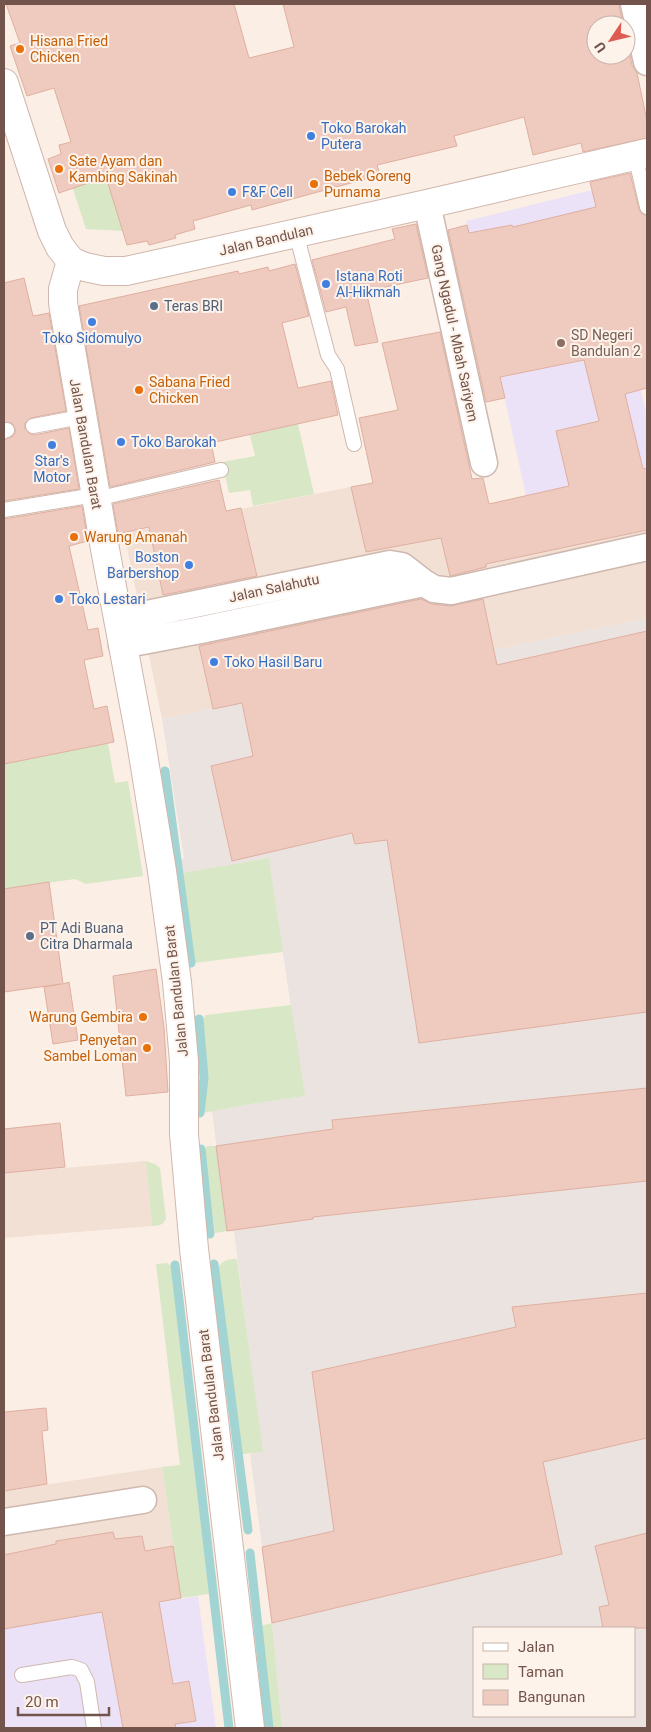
<svg xmlns="http://www.w3.org/2000/svg" width="651" height="1732" viewBox="0 0 651 1732" font-family="Roboto,sans-serif">
	<style>
		.residential { fill: #f2e0d4 }
		.industrial { fill: #ebe3df; fill-rule: evenodd }
		.education { fill: #ece2f7 }
		.green { fill: #d8e7c5 }
		.lines { fill: none; stroke-linecap: round; stroke-linejoin: round }
		.stream { stroke: #a2d4d4; stroke-width: 9 }
		.building { fill: #eecabf; stroke: #e0afa0 }
		.lane-casing { stroke: #ceb8af; stroke-width: 16 }
		.street-casing { stroke: #ceb8af; stroke-width: 29 }
		.secondary-casing { stroke: #d0b7ad; stroke-width: 30 }
		.lane { stroke: #fff; stroke-width: 14 }
		.street { stroke: #fff; stroke-width: 26 }
		.secondary { stroke: #fff; stroke-width: 28 }
		.food-dot { fill: #e8710a; stroke: #fef3eb; stroke-width: 2 }
		.shop-dot { fill: #3f7fe0; stroke: #fef3eb; stroke-width: 2 }
		.service-dot { fill: #5c6f8a; stroke: #fef3eb; stroke-width: 2 }
		.education-dot { fill: #8d6e63; stroke: #fef3eb; stroke-width: 2 }
		.labels { text-anchor: middle; dominant-baseline: central; stroke-width: 4; stroke-linejoin: round; paint-order: stroke }
		.food-label { font-size: 14px; fill: #c56008; stroke: #fef3eb; text-anchor: start }
		.shop-label { font-size: 14px; fill: #366cbe; stroke: #fef3eb; text-anchor: start }
		.street-label { font-size: 14px; fill: #72544c; stroke: #fef3eb }
		.service-label { font-size: 14px; fill: #4e5e75; stroke: #fef3eb; text-anchor: start }
		.education-label { font-size: 14px; fill: #785e54; stroke: #fef3eb; text-anchor: start }
	</style>
	<rect width="100%" height="100%" fill="#fbefe5"/>
	<path class="residential" d="M647,468v150l-485,101 -38,-186 255,-52 45,38z
		M146,1161l6,65 -148,12v-65z
		M162,1467l19,131 -177,31v-138z"/>
	<path class="industrial" d="M647,618v1110h-365l-10,-105 -22,-169 12,-3 -28,-220h-7l-15,-120 38,-7 54,-8 -35,-238 -87,15 -1,-13 3,-2 -22,-139zM475,1628h160v88h-160z"/>
	<path class="education" d="M592,190l55,226v52l-121,28 -60,-275z
		M198,1596l18,132h-212v-99z"/>
	<path class="green" d="M103,169l20,62 -37,-2 -16,-49z
		M298,424l16,70 -61,12 -3,-16 -21,3 -7,-31 33,-6 -5,-21z
		M108,743l7,40 13,-2 15,95 -57,8 -11,-5 -71,10v-125z
		M269,858l14,94 -89,11 -2,-3 -10,-87z
		M291,1005l14,91 -55,8 -47,9 3,-35 -4,-58 4,-5z
		M207,1146h9l11,85 -12,2 -11,-82z
		M146,1161l9,3 5,4 6,51c-3,6 -7,7 -14,7z
		M237,1259l26,193 -21,2 -24,-186c5,-9 11,-9 19,-9z
		M167,1263l4,3 38,328 -28,4 -19,-131 18,-2 -24,-201z
		M272,1623l10,105h-11l-11,-102z"/>
	<g class="lines">
		<path class="stream" d="M165,771l26,192
			M199,1019l5,59 -4,35
			M201,1149l9,85
			M214,1264l34,266
			M175,1265l54,463
			M250,1553l19,175"/>
	</g>
	<path class="building" d="M6,4h228l15,54 45,-11 -11,-43h336l4,21h-27v30h30v-18l6,28 5,8 10,48v17l-64,14 -2,-9 -48,12 -9,-38 -70,19 3,10 -80,19 3,10 -128,35 -1,-5 -58,16 2,8 -20,6 1,3 -27,7 -2,-4 -20,4 -21,-68 -47,16 -11,-34 13,-5 -2,-9 12,-3 -17,-54 -27,8 -17,-50 10,-3z
		M630,173l9,36 2,4 6,3v172l-22,6 18,75 4,-1v62l-161,34v3l-36,9 -9,-38 -75,14 -15,-65 22,-4 -14,-65 39,-8 -16,-67 58,-11 32,147 11,-1 6,26 80,-18 -13,-55 43,-10 -15,-61 -84,17 5,21 -19,4 -38,-172 19,-5 2,8 43,-8 1,2 83,-20 -6,-25z
		M416,224l12,54 -62,13 12,51 -23,4 -9,-39 -20,5 -14,-52 83,-21 -3,-10z
		M295,264l14,52 -27,7 16,65 33,-7 7,34 -127,28 4,19 -105,25 -31,-181 159,-35 1,3 29,-7 1,4z
		M24,278l9,38 16,-3 17,98 -35,7 -6,5v5l5,6 4,1 35,-7 10,61 -75,12v-61l9,-4 3,-5 -4,-8 -8,-1v-139z
		M219,480l7,31 15,-3 16,68 -94,19 -14,-68 -31,7 -5,-30z
		M82,506l6,35 -19,5 19,84 10,-2 5,28 -19,4 10,49 13,-3 7,36 -110,22v-245z
		M421,599l11,5 18,2 33,-7 14,66 150,-34v381l-228,31 -32,-203 -32,4 -3,-11 -120,28 -21,-95 42,-10 -11,-53 -29,6 -14,-63z
		M49,882l14,102 6,-2 9,58 -25,4 -9,-57 17,-3 -57,8v-103z
		M156,969l8,59 4,64 -42,4 -13,-120z
		M647,1088v93l-334,36v2l-86,12 -11,-85 117,-17 -1,-9z
		M60,1123l5,44 -61,6v-44z
		M647,1293v145l-104,24 19,92 -290,69 -10,-76 72,-16 -22,-159 204,-45 -4,-20z
		M46,1408l2,22 -6,1 5,53 -43,7v-79z
		M113,1532l2,7 27,-3 3,15 28,-5 8,52 -22,4 14,82 16,-3 7,40 -21,3 1,4h-53l-21,-116 -98,17v-74l52,-11v-3z
		M647,1533v95h-44l-4,-21 10,-2 -14,-59z"/>
	<g class="lines">
		<defs>
			<path id="lane" d="M635,155l12,52
				M296,233l32,122 9,14 17,75
				M33,426l48,-9
				M4,431l3,-1
				M96,499l125,-29
				M4,510l91,-15
				M22,1675l50,-8 9,3 6,12 7,46"/>
			<path id="street" d="M634,4l13,58
				M427,204l57,259
				M118,620l272,-56 12,2 22,17 10,6 17,2 196,-44
				M122,645l79,-15 223,-47
				M4,1522l139,-22"/>
			<path id="secondary" d="M4,83l48,148 8,16 11,14 14,6 19,4h22l301,-67 220,-51
				M71,261l-8,28v14l42,246 36,193 21,129 15,111 7,79v73l10,115 56,479"/>
		</defs>
		<use href="#lane" class="lane-casing"/>
		<use href="#street" class="street-casing"/>
		<use href="#secondary" class="secondary-casing"/>
		<use href="#lane" class="lane"/>
		<use href="#street" class="street"/>
		<use href="#secondary" class="secondary"/>
	</g>
	<g class="food-dot">
		<circle cx="20" cy="49" r="5"/>
		<circle cx="59" cy="169" r="5"/>
		<circle cx="314" cy="184" r="5"/>
		<circle cx="139" cy="390" r="5"/>
		<circle cx="74" cy="537" r="5"/>
		<circle cx="143" cy="1017" r="5"/>
		<circle cx="147" cy="1048" r="5"/>
	</g>
	<g class="shop-dot">
		<circle cx="311" cy="136" r="5"/>
		<circle cx="232" cy="192" r="5"/>
		<circle cx="326" cy="284" r="5"/>
		<circle cx="92" cy="322" r="5"/>
		<circle cx="121" cy="442" r="5"/>
		<circle cx="52" cy="445" r="5"/>
		<circle cx="189" cy="565" r="5"/>
		<circle cx="59" cy="599" r="5"/>
		<circle cx="214" cy="662" r="5"/>
	</g>
	<g class="service-dot">
		<circle cx="154" cy="306" r="5"/>
		<circle cx="30" cy="936" r="5"/>
	</g>
	<circle class="education-dot" cx="561" cy="343" r="5"/>
	<g class="labels">
		<g class="food-label">
			<text x="30" y="41">Hisana Fried<tspan x="30" dy="16">Chicken</tspan></text>
			<text x="69" y="161">Sate Ayam dan<tspan x="69" dy="16">Kambing Sakinah</tspan></text>
			<text x="324" y="176">Bebek Goreng<tspan x="324" dy="16">Purnama</tspan></text>
			<text x="149" y="382">Sabana Fried<tspan x="149" dy="16">Chicken</tspan></text>
			<text x="84" y="537">Warung Amanah</text>
			<text x="133" y="1017" text-anchor="end">Warung Gembira</text>
			<text x="137" y="1040" text-anchor="end">Penyetan<tspan x="137" dy="16">Sambel Loman</tspan></text>
		</g>
		<g class="shop-label">
			<text x="321" y="128">Toko Barokah<tspan x="321" dy="16">Putera</tspan></text>
			<text x="242" y="192">F&amp;F Cell</text>
			<text x="336" y="276">Istana Roti<tspan x="336" dy="16">Al-Hikmah</tspan></text>
			<text x="92" y="338" text-anchor="middle">Toko Sidomulyo</text>
			<text x="131" y="442">Toko Barokah</text>
			<text x="52" y="461" text-anchor="middle">Star's<tspan x="52" dy="16">Motor</tspan></text>
			<text x="179" y="557" text-anchor="end">Boston<tspan x="179" dy="16">Barbershop</tspan></text>
			<text x="69" y="599">Toko Lestari</text>
			<text x="224" y="662">Toko Hasil Baru</text>
		</g>
		<g class="street-label">
			<text transform="translate(266 240) rotate(-13)">Jalan Bandulan</text>
			<text transform="translate(455 333) rotate(78)">Gang Ngadul - Mbah Sariyem</text>
			<text transform="translate(86 444) rotate(80)">Jalan Bandulan Barat</text>
			<text transform="translate(274 588) rotate(-12)">Jalan Salahutu</text>
			<text transform="translate(176 991) rotate(-96)">Jalan Bandulan Barat</text>
			<text transform="translate(211 1395) rotate(-97)">Jalan Bandulan Barat</text>
		</g>
		<g class="service-label">
			<text x="164" y="306">Teras BRI</text>
			<text x="40" y="928">PT Adi Buana<tspan x="40" dy="16">Citra Dharmala</tspan></text>
		</g>
		<g class="education-label">
			<text x="571" y="335">SD Negeri<tspan x="571" dy="16">Bandulan 2</tspan></text>
		</g>
	</g>
	<rect width="651" height="1732" fill="none" stroke="#72544c" stroke-width="10"/>
	<rect x="473" y="1627" width="162" height="90" fill="#fef3eb" stroke="#c6b3ab"/>
	<rect x="483" y="1643" width="25" height="8" fill="#ffffff" stroke="#c6b3ab"/>
	<text x="518" y="1652" font-size="15" fill="#72544c">Jalan</text>
	<rect x="483" y="1664" width="25" height="15" fill="#d8e7c5" stroke="#c6b3ab"/>
	<text x="518" y="1677" font-size="15" fill="#72544c">Taman</text>
	<rect x="483" y="1690" width="25" height="15" fill="#eecabf" stroke="#c6b3ab"/>
	<text x="518" y="1702" font-size="15" fill="#72544c">Bangunan</text>
	<g transform="translate(611 40) rotate(235)"><circle r="24" fill="#fef3eb" stroke="#c6b3ab"/>
	<path d="M0-4L9 19L0 12L-9 19Z" fill="#dc5c52"/>
	<text y="-8" font-size="14" font-weight="bold" text-anchor="middle" fill="#72544c">U</text>
	</g>
	<path d="M18 1707v8h91v-8" fill="none" stroke="#72544c" stroke-width="2.5"/>
	<text x="25" y="1707" font-size="15" fill="#72544c" stroke="#fef3eb" stroke-width="4" paint-order="stroke">20 m</text>
</svg>
